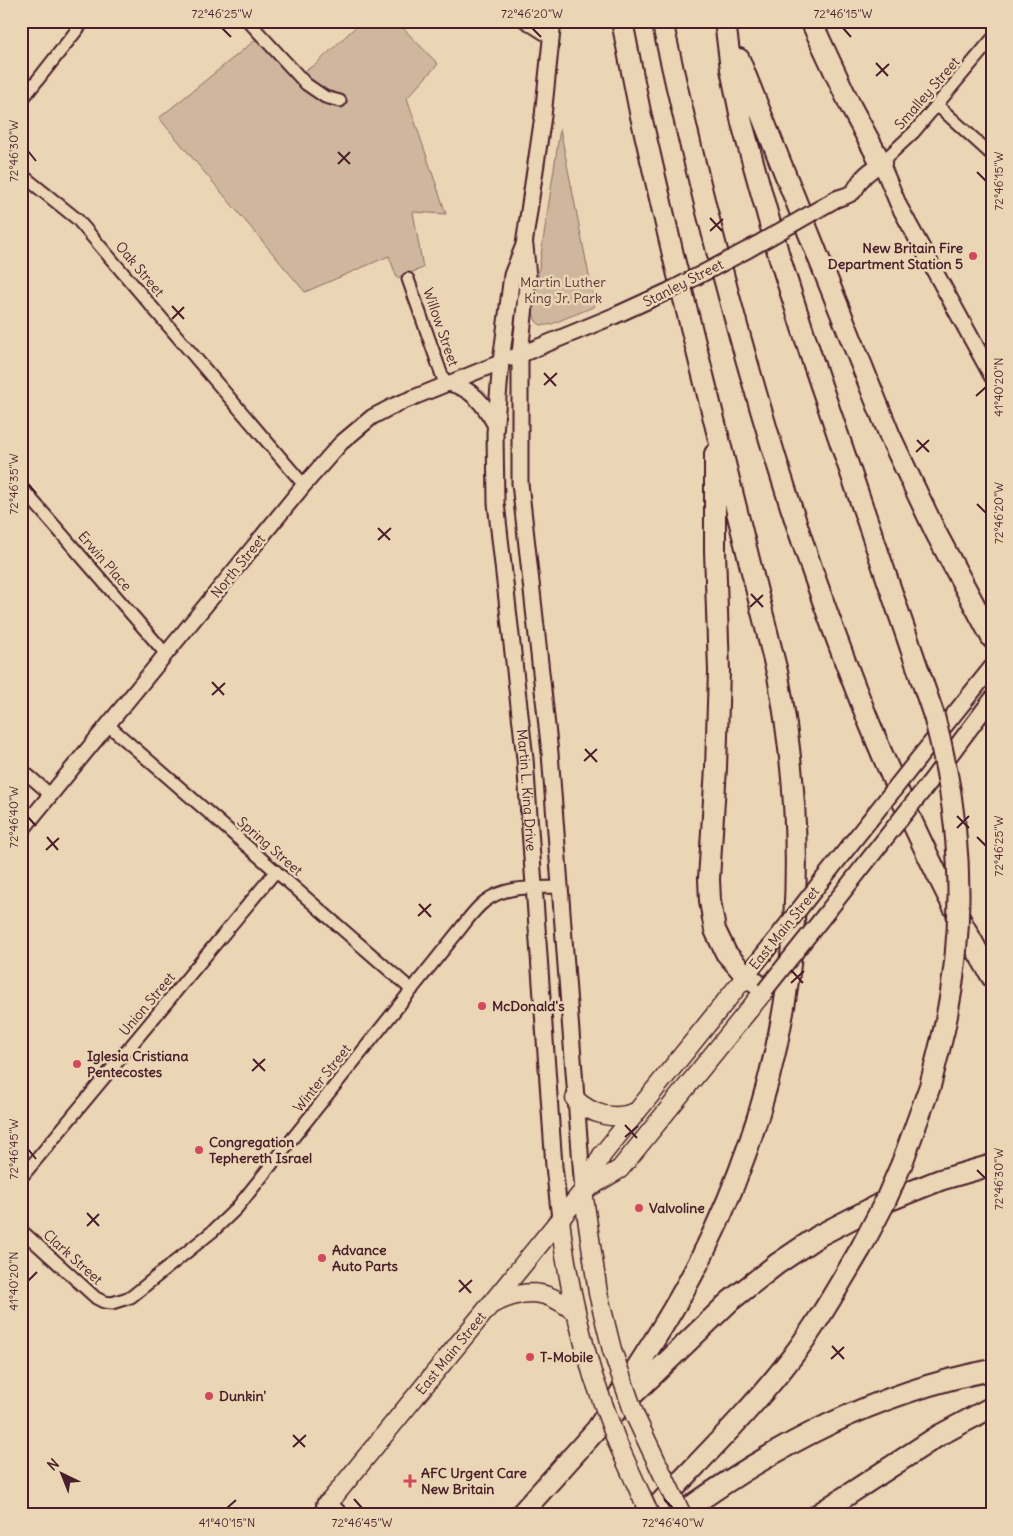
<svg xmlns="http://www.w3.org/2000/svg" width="1013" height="1536" viewBox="0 0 1013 1536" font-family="Delius,sans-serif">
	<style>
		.green { fill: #cfb79e; stroke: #8c6b64 }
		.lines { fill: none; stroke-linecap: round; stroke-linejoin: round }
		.minor-casing { stroke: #4a1f2b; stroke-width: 15 }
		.tertiary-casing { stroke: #4a1f2b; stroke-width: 18 }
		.secondary-casing { stroke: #4a1f2b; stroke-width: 19 }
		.primary-casing { stroke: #4a1f2b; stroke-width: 21 }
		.motorway-casing { stroke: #4a1f2b; stroke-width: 24 }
		.minor { stroke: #ead5b4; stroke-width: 11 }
		.tertiary { stroke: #ead5b4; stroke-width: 14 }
		.secondary { stroke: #ead5b4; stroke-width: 15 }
		.primary { stroke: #ead5b4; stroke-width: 18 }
		.motorway { stroke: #ead5b4; stroke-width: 20 }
		.secondary-bridge-casing { stroke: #4a1f2b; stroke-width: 19; stroke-linecap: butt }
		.primary-bridge-casing { stroke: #4a1f2b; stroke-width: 21; stroke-linecap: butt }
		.motorway-bridge-casing { stroke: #4a1f2b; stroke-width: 24; stroke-linecap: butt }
		.secondary-bridge { stroke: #ead5b4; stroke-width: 15 }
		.primary-bridge { stroke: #ead5b4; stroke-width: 18 }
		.motorway-bridge { stroke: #ead5b4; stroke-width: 20 }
		.ticks { fill: none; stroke: #4a1f2b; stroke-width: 2 }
		.poi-dot { fill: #d1495b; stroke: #ead5b4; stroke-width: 2 }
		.labels { text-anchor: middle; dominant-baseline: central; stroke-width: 5; stroke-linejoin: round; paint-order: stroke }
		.street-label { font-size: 14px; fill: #4a1f2b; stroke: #ead5b4 }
		.poi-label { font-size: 14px; font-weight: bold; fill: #4a1f2b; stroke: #ead5b4; text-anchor: start }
		.park-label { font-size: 14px; fill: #5e363c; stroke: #ead5b4 }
		.neatline { fill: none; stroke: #4a1f2b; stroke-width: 2 }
		.ticks-label { font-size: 12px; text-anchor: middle; fill: #4a1f2b }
	</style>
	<rect width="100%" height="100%" fill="#ead5b4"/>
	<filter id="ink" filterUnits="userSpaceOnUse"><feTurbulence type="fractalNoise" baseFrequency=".02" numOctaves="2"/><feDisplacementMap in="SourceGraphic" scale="10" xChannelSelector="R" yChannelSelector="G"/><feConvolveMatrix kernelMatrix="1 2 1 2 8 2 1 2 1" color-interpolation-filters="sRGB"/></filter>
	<g filter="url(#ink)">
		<path class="green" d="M362,21h34l42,43 -31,34 39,116 -33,-2 10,56 -26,10 -8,-22 -84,36 -146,-174 100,-81 36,39 20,-11z
			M560,129l35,177c-9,4 -18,8 -27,11 -16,7 -34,18 -35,-9z"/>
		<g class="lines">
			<defs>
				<path id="minor" d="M248,21l58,63 19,13 15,4
					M524,21l28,18
					M21,101l63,-80
					M937,105l55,50
					M881,163l33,-31 78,-93
					M21,174l56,45 227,266
					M408,279l37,105
					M21,487l145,167
					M108,725l304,265
					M21,769l30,26
					M21,1178l255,-307
					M21,1230l75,68 8,4 8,1 19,-6 82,-66 23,-22 225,-281c7,-9 14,-19 23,-26 21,-17 51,-14 76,-15"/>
				<path id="tertiary" d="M21,831l283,-346 37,-42 31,-26 23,-12 106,-43"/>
				<g id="secondary">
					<path id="s1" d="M553,21l-10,95 -19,129 -12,30 -11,87 -6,71 1,70 29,256 29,407 6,53"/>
					<path d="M831,202c8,-6 14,-4 22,-10 4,-4 5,-9 9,-13 4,-6 13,-11 19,-16l18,43 93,170"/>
					<path d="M525,246l3,31 -8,77v129l30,270 33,438"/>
					<path d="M512,358l102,-42 57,-26"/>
					<path d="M448,383c24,5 36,21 47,41"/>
					<path d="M918,759l74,-92"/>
					<path d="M929,783l63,-84"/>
					<path d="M823,879l46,-58"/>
					<path d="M820,921l60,-76"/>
					<path d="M746,976l17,-21"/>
				</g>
				<g id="primary">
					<path d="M575,1099c17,16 40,22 61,13"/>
					<path d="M583,1191l37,-22 145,-179"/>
					<path d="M583,1191l15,102 14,57"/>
					<path d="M560,1219c6,54 18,106 33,157"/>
					<path d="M490,1305c35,-17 56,-17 86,8"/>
					<path id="s2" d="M327,1505l256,-314 19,-36 144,-179"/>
				</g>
				<path id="motorway" d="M662,21c36,163 77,325 128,483 53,163 116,324 202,473
					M725,21l6,48 11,54 37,133 34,106 121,354
					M811,21l40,86 30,56
					M739,59l151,377 46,97 56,105
					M715,454v97l4,120 -3,97 -7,111 1,22 5,29 11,23 20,23 19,14
					M902,1163l28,-77 14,-56
					M597,1429c36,-56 74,-111 104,-171 94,-188 115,-377 77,-582l-104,-417 -34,-147 -18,-91
					M327,1505l10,10
					M520,1515l77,-86 133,-128 47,-37 43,-29 60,-31 60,-24 52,-15
					M649,1515c48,-52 100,-102 143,-158 26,-34 47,-72 69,-109
					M679,1515c95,-69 197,-123 313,-145
					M817,1515l121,-79 54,-29"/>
			</defs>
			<use href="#minor" class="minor-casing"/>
			<use href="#tertiary" class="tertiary-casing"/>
			<use href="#secondary" class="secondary-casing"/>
			<use href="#primary" class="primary-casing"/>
			<use href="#motorway" class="motorway-casing"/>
			<use href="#minor" class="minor"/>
			<use href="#tertiary" class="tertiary"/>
			<use href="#secondary" class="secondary"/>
			<use href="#primary" class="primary"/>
			<use href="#motorway" class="motorway"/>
			<defs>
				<path id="secondary-bridge" d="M671,290l78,-41 82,-47
					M869,821l49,-62
					M880,845l49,-62
					M763,955l60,-76
					M765,990l55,-69"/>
				<path id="primary-bridge" d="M612,1350l23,66 47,99
					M593,1376l24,66 33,73"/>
				<path id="motorway-bridge" d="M934,716c28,104 33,209 10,314
					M861,1248l24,-46 17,-39"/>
			</defs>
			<use href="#secondary-bridge" class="secondary-bridge-casing"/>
			<use href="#primary-bridge" class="primary-bridge-casing"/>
			<use href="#motorway-bridge" class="motorway-bridge-casing"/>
			<use href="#secondary-bridge" class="secondary-bridge"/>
			<use href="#primary-bridge" class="primary-bridge"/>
			<use href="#motorway-bridge" class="motorway-bridge"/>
		</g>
	</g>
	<path class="ticks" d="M222,28l9,9M532,28l9,9M843,28l8,9M876,63l12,13M876,76l13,-12M28,151l8,10M338,152l12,12M338,164l12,-12M977,172l9,9M710,218l12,13M710,231l13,-12M172,306l12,13M172,319l12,-12M544,373l12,13M544,385l13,-12M976,396l10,-9M917,440l12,12M916,452l13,-12M28,484l8,9M977,504l9,9M378,528l12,12M378,540l13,-12M751,594l12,13M750,607l13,-12M212,682l12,13M212,695l13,-12M585,749l12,13M584,761l13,-12M957,816l12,12M28,817l8,9M957,828l12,-12M47,837l11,13M977,837l9,9M46,850l13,-12M419,904l12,13M418,916l13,-12M791,970l12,13M791,983l13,-12M253,1059l12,12M252,1071l13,-12M625,1125l12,13M625,1137l13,-11M28,1149l8,10M977,1170l9,9M87,1213l12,13M87,1226l12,-12M459,1280l12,13M28,1281l9,-9M459,1292l13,-12M832,1346l12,13M831,1359l13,-12M293,1435l12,12M293,1447l13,-12M354,1499l8,9M664,1499l9,9M227,1508l9,-8"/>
	<g class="poi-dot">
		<circle cx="973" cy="256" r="5"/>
		<circle cx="482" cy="1006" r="5"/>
		<circle cx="77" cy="1064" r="5"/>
		<circle cx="199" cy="1150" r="5"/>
		<circle cx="639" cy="1208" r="5"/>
		<circle cx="322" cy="1258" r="5"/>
		<circle cx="530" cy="1357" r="5"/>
		<circle cx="209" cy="1396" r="5"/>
		<path d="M407.5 1473.5h5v5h5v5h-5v5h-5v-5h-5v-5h5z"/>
	</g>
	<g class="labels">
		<g class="street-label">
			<text transform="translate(927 93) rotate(-49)">Smalley Street</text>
			<text transform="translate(140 269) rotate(50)">Oak Street</text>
			<text transform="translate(683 283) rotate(-27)">Stanley Street</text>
			<text transform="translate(441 327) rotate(71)">Willow Street</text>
			<text transform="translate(105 561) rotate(49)">Erwin Place</text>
			<text transform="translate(238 566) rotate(-51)">North Street</text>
			<text stroke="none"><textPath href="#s1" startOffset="776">Martin L. King Drive</textPath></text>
			<text transform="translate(270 846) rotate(41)">Spring Street</text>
			<text transform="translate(784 928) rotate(-51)">East Main Street</text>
			<text transform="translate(147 1004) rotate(-50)">Union Street</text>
			<text transform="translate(322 1078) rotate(-51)">Winter Street</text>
			<text transform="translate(73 1257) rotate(42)">Clark Street</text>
			<text stroke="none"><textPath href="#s2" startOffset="196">East Main Street</textPath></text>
		</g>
		<g class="poi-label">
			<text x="963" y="248" text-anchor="end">New Britain Fire<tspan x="963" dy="16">Department Station 5</tspan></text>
			<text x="492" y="1006">McDonald's</text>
			<text x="87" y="1056">Iglesia Cristiana<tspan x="87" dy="16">Pentecostes</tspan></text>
			<text x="209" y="1142">Congregation<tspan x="209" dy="16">Tephereth Israel</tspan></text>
			<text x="649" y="1208">Valvoline</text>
			<text x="332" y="1250">Advance<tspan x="332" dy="16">Auto Parts</tspan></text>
			<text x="540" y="1357">T-Mobile</text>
			<text x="219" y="1396">Dunkin'</text>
			<text x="421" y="1473">AFC Urgent Care<tspan x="421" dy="16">New Britain</tspan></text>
		</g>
		<g class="park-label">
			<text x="563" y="282">Martin Luther<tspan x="563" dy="16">King Jr. Park</tspan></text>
		</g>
	</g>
	<rect width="1013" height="1536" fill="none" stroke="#ead5b4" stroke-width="55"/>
	<g transform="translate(62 1474) rotate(317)" stroke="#ead5b4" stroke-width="4" paint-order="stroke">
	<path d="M0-4L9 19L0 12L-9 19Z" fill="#4a1f2b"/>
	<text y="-8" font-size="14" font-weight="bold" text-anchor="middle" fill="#4a1f2b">N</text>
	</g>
	<rect x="28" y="28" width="958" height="1480" class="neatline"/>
	<g class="ticks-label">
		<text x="222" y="18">72°46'25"W</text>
		<text x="532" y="18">72°46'20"W</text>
		<text x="843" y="18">72°46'15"W</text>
		<text transform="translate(14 151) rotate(-90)" y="4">72°46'30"W</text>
		<text transform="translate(999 181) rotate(-90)" y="4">72°46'15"W</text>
		<text transform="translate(999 387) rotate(-90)" y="4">41°40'20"N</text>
		<text transform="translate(14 484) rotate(-90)" y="4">72°46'35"W</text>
		<text transform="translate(999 513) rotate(-90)" y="4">72°46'20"W</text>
		<text transform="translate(14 817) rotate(-90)" y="4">72°46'40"W</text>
		<text transform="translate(999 846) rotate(-90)" y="4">72°46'25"W</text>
		<text transform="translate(14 1149) rotate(-90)" y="4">72°46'45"W</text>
		<text transform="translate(999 1179) rotate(-90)" y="4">72°46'30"W</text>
		<text transform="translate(14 1281) rotate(-90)" y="4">41°40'20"N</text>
		<text x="227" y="1527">41°40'15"N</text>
		<text x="362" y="1527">72°46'45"W</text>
		<text x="673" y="1527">72°46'40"W</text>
	</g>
</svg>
